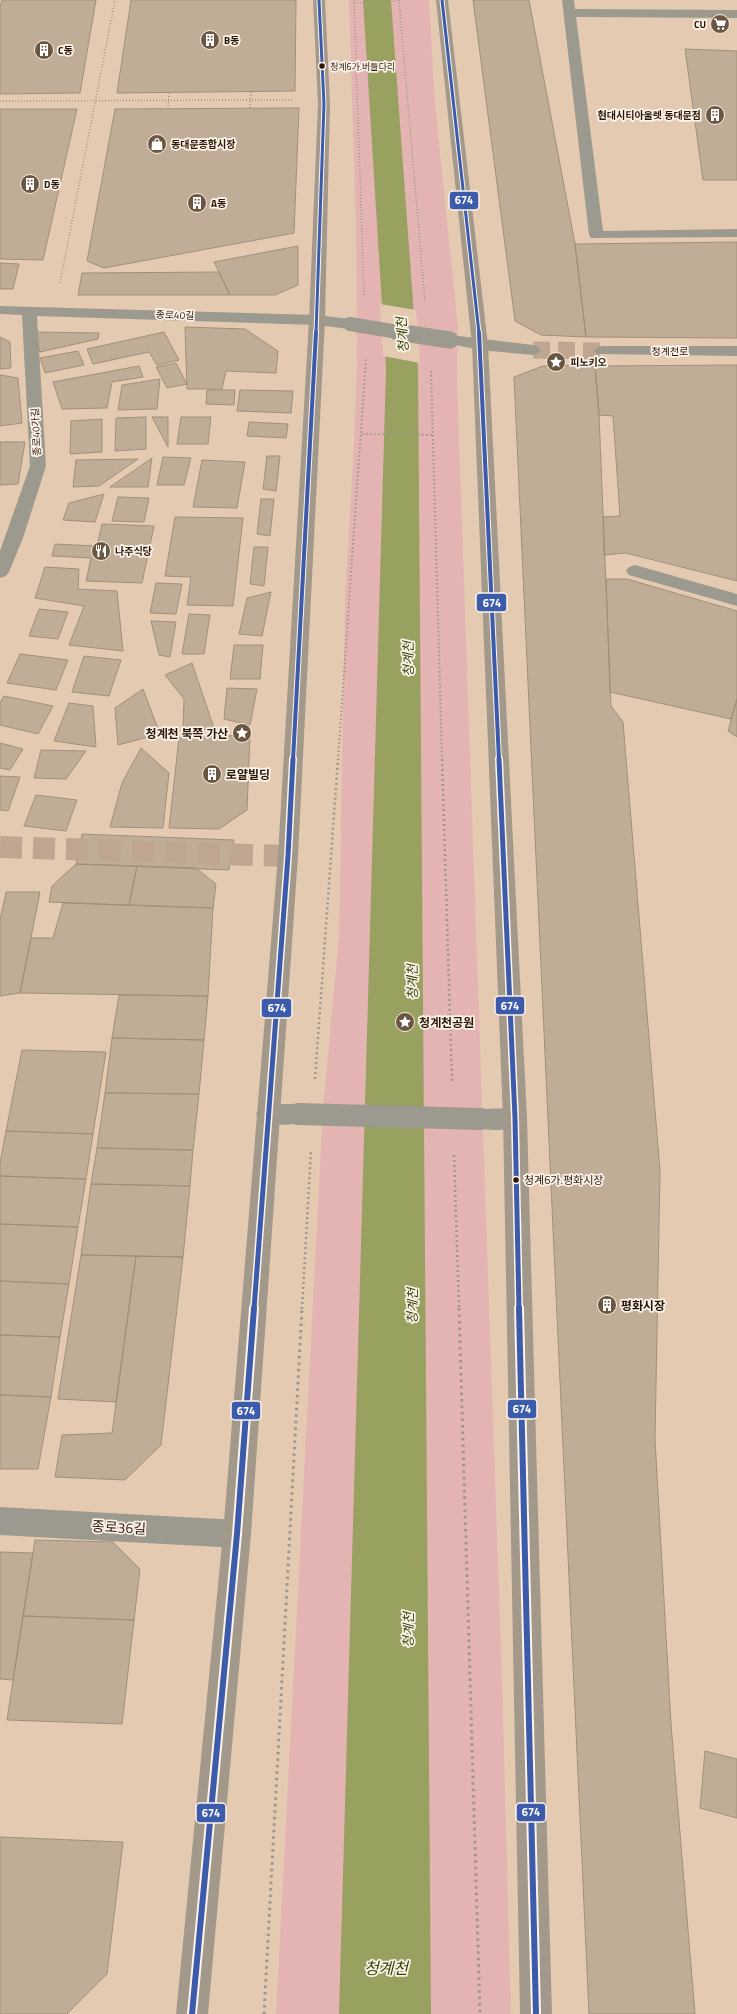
<svg xmlns="http://www.w3.org/2000/svg" width="737" height="2014" viewBox="0 0 737 2014" font-family="'Titillium Web','Noto Sans KR',sans-serif">
	<style>
		.green { fill: #e4b4b2 }
		.water { fill: #98a160 }
		.pier { fill: #e5cab2 }
		.building { fill: #bfad98; stroke: #a1907a }
		.lines { fill: none; stroke-linecap: round; stroke-linejoin: round }
		.street-tunnel-far1 { stroke: #bfa690; stroke-width: 17; stroke-dasharray: 17 8; stroke-linecap: butt }
		.street-tunnel { stroke: #bfa690; stroke-width: 22; stroke-dasharray: 22 11; stroke-linecap: butt }
		.path-far3 { stroke: #9f978a; stroke-width: 1.5; stroke-dasharray: 1 2; stroke-linecap: butt }
		.path-far2 { stroke: #9f978a; stroke-width: 2; stroke-dasharray: 1.5 2.5; stroke-linecap: butt }
		.path-far1 { stroke: #9f978a; stroke-width: 2.5; stroke-dasharray: 2 3; stroke-linecap: butt }
		.path { stroke: #9f978a; stroke-width: 3; stroke-dasharray: 2.5 4; stroke-linecap: butt }
		.street { fill: #9c998e; fill-rule: evenodd }
		.primary { fill: #a2998b; fill-rule: evenodd }
		.path-bridge { stroke: #9f978a; stroke-width: 1.5; stroke-dasharray: 1 2; stroke-linecap: butt }
		.street-bridge-far2 { stroke: #9c998e; stroke-width: 14 }
		.street-bridge-far1 { stroke: #9c998e; stroke-width: 17 }
		.street-bridge { stroke: #9c998e; stroke-width: 22 }
		.bus-1-far3-casing { stroke: #fdf3ea; stroke-width: 5 }
		.bus-1-far2-casing { stroke: #fdf3ea; stroke-width: 6 }
		.bus-1-far1-casing { stroke: #fdf3ea; stroke-width: 8 }
		.bus-1-casing { stroke: #fdf3ea; stroke-width: 10 }
		.bus-1-far3 { stroke: #3d5bab; stroke-width: 3 }
		.bus-1-far2 { stroke: #3d5bab; stroke-width: 4 }
		.bus-1-far1 { stroke: #3d5bab; stroke-width: 5 }
		.bus-1 { stroke: #3d5bab; stroke-width: 6 }
		.bus-dot { fill: #291806; stroke: #fdf3ea; stroke-width: 1.5 }
		.labels { text-anchor: middle; dominant-baseline: central; stroke-width: 3.5; stroke-linejoin: round; paint-order: stroke }
		.far-bus-label { font-size: 9px; fill: #291806; stroke: #fdf3ea; text-anchor: start }
		.far-poi-label { font-size: 10px; font-weight: bold; fill: #291806; stroke: #fdf3ea; text-anchor: start }
		.far-street-label { font-size: 10px; fill: #291806; stroke: #fdf3ea }
		.bus-label { font-size: 11px; fill: #291806; stroke: #fdf3ea; text-anchor: start }
		.poi-label { font-size: 12px; font-weight: bold; fill: #291806; stroke: #fdf3ea; text-anchor: start }
		.water-label { font-size: 13px; font-style: italic; fill: #334303; stroke: #fdf3ea }
		.near-street-label { font-size: 14px; fill: #291806; stroke: #fdf3ea }
		.near-water-label { font-size: 16px; font-style: italic; fill: #334303; stroke: #fdf3ea }
		.line-badge { stroke: #fdf3ea; stroke-width: 1.5 }
		.badge-label { font-size: 11px; text-anchor: middle; font-weight: bold; fill: #fff }
	</style>
	<rect width="100%" height="100%" fill="#e5cab2"/>
	<path class="green" d="M349,0h80l6,104 23,223 -1,53 45,1299 9,335h-235l47,-906 16,-172 6,-336 9,-154 3,-87 -1,-130z"/>
	<path class="water" d="M363,0h28l27,371 13,1643h-92l47,-1645z"/>
	<path class="pier" d="M380,304l36,6 4,53 -37,-7z"/>
	<path class="building" d="M2,0h94l-16,93 -80,1v-87z
		M131,0h165l-1,91 -178,2z
		M473,0h56l46,244 11,93 -45,-2 -26,-14z
		M685,49l52,2v129h-34z
		M299,108l-5,125 -190,35 -17,-7 28,-152z
		M0,109h77l-34,151 -43,-1z
		M737,242v96l-151,-1 -11,-93z
		M298,246v39l-23,10h-45l-16,-33z
		M0,263l19,1 -6,25h-13z
		M219,272l11,23h-152l4,-22z
		M185,327l60,2 33,22 -2,22 -50,-2 -4,18h-35z
		M35,332l64,1 -1,6 -58,13z
		M164,332l15,28 -22,5 -8,-13 -56,12 -6,-15z
		M0,337l10,5 1,26 -11,1z
		M78,351l6,14 -39,8 -5,-15z
		M176,363l11,21 -20,4 -11,-21z
		M557,365l38,1 4,49 12,291 12,16 37,449 -5,268 16,285 24,290h-106l-75,-1637 29,-11z
		M737,365v216l-111,-28 -22,2 -1,-38 17,-1 -7,-100 -14,-1 -4,-49z
		M139,366l4,11 -31,5 -5,26 -45,1 -9,-27z
		M0,375l18,3 4,45 -22,3z
		M160,379l-3,30 -39,1 4,-25z
		M207,390h28l-1,15 -28,-1z
		M240,390l53,1 -2,22 -54,-2z
		M146,417v32l-31,2 1,-33z
		M152,417h16v30z
		M181,417h30l-3,27h-31z
		M102,419v33l-32,2 1,-33z
		M249,422l39,2 -2,14 -39,-2z
		M0,442h25l-7,42 -18,1z
		M267,456h13l-4,35 -13,-2z
		M163,457l28,1 -7,27h-27z
		M152,458l-4,29h-38z
		M138,459l-39,27 -26,1 3,-27z
		M202,460l43,2 -8,46 -44,-1z
		M104,494l-9,28 -32,-2 6,-17z
		M118,497l31,1 -5,24 -32,-1z
		M261,499h13l-4,37 -13,-2z
		M175,517l68,1 -10,88 -46,-1 4,-28 -26,-1z
		M102,524l52,2 -12,57 -56,-2 5,-23 -39,-2 3,-12 42,2z
		M254,547h14l-4,39 -14,-2z
		M45,567l34,2 -1,20 39,2 6,60 -54,-6 15,-39 -49,-8z
		M606,579h21l110,32v88l-6,20 -121,-27z
		M156,583l26,1 -6,30 -26,-1z
		M271,592l-9,44 -23,-2 8,-36z
		M39,609l29,3 -10,27 -29,-3z
		M189,614l21,1 -6,39h-22z
		M151,621l25,1 -6,35 -11,-2z
		M234,645h29l-3,34h-30z
		M20,654l48,6 -12,30 -49,-7z
		M84,656l37,4 -12,36 -37,-4z
		M192,663l22,65 -31,5 1,-34 -19,-24z
		M227,688l30,1 -7,36 -26,-6z
		M143,689l17,45 -42,11 -3,-37z
		M4,696l49,10 -15,28 -38,-9v-22z
		M737,699v38l-9,-6z
		M69,703l24,3 3,41 -42,-6z
		M250,735l-3,75 -28,19 -50,-1 10,-90z
		M0,743l23,6 -13,21 -10,-2z
		M141,748l28,25 -6,55 -53,-1 12,-44z
		M41,750l45,1 -20,28 -32,-1z
		M0,776l20,1 -12,34 -8,-1z
		M36,795l41,5 -11,31 -42,-5z
		M82,834l152,6 -5,30 -153,-6z
		M76,864l61,2 -8,39 -80,-3 3,-16z
		M137,866l59,2 20,16 -3,24 -84,-3z
		M6,892h34l-20,101 -20,3v-76z
		M63,903l150,5 -5,88 -188,-3 11,-55h22z
		M119,995l89,1 -4,44 -92,-2z
		M112,1038l92,2 -5,54 -94,-1z
		M22,1050l84,2 -13,82 -87,-3z
		M105,1093l94,1 -6,56 -96,-2z
		M6,1131l87,3 -7,45 -86,-3v-13z
		M97,1148l96,2 -3,36 -99,-2z
		M0,1176l86,3 -8,48 -78,-3z
		M91,1184l99,2 -7,71 -102,-2z
		M0,1224l78,3 -9,57 -69,-3z
		M81,1255l55,1 -20,146 -58,-3z
		M136,1256l47,1 -22,188 -36,35 -70,-3 7,-42 50,-2z
		M0,1281l69,3 -9,53 -60,-2z
		M0,1335l60,2 -9,60 -51,-2z
		M0,1395l51,2 -13,72h-38z
		M35,1540l78,2 27,27 -6,51 -111,-4z
		M0,1552l33,1 -20,127 -13,-1z
		M23,1616l111,4 -12,104 -115,-4z
		M705,1751l32,8v59l-37,-10z
		M0,1837l123,5 -16,132 -40,40h-67z"/>
	<g class="lines">
		<path class="street-tunnel-far1" d="M533,350l69,1"/>
		<path class="street-tunnel" d="M0,847l288,9"/>
		<path class="path-far3" d="M354,0l10,295
			M399,0l26,302
			M354,3l45,-2
			M0,101l293,-1
			M60,283l55,-283"/>
		<path class="path-far2" d="M431,371l11,389
			M362,434l71,1
			M338,760l28,-402"/>
		<path class="path-far1" d="M442,759l10,323
			M315,1079l23,-320
			M454,1155l5,154
			M302,1309l9,-159"/>
		<path class="path" d="M459,1308l21,706
			M264,2014l38,-706"/>
		<path class="street" d="M562,0h12l1,9 162,1v8l-161,-1 27,214 134,-2v8l-146,1 -2,-3z
			M0,306l317,9 33,4 5,2 3,3 -3,3 -5,2 -33,-4 -280,-9 9,150 -23,72 -14,34 -3,4 -6,2v-27l30,-85 -8,-151 -22,-1z
			M450,335l83,10 5,2 3,3 -3,3 -5,2 -53,-5 -35,-7 -3,-3 3,-3z
			M602,346h135v10l-140,-2 -3,-3 3,-3z
			M635,565l102,29v12l-108,-31 -3,-4 3,-4z
			M268,1104h30l8,3 4,7 -4,7c-13,5 -33,5 -46,0l-4,-7 4,-7z
			M515,1108l8,3 4,7 -4,7c-14,6 -36,7 -50,1l-4,-7 4,-7 8,-3z
			M0,1507l237,13 10,4 4,10 -4,10 -10,4 -237,-13z"/>
		<path class="primary" d="M313,0h12l5,104 -5,216 -27,536 -47,678 -43,480h-32l47,-480 55,-678 31,-536 9,-216z
			M436,0h12l40,345 39,773 25,896h-32l-17,-896 -31,-773z"/>
		<path class="path-bridge" d="M250,108l1,-16
			M168,109l1,-17"/>
		<path class="street-bridge-far2" d="M350,324l54,9"/>
		<path class="street-bridge-far1" d="M397,332l53,8"/>
		<path class="street-bridge" d="M298,1114l183,5"/>
		<defs>
			<path id="bus-1-far3" d="M442,0l37,333
				M316,333l8,-229 -5,-104"/>
			<path id="bus-1-far2" d="M479,332l20,428
				M293,760l23,-428"/>
			<path id="bus-1-far1" d="M499,759l16,359 4,191
				M254,1309l34,-453 5,-97"/>
			<path id="bus-1" d="M519,1308l17,706
				M192,2014l45,-480 17,-226"/>
		</defs>
		<use href="#bus-1-far3" class="bus-1-far3-casing"/>
		<use href="#bus-1-far2" class="bus-1-far2-casing"/>
		<use href="#bus-1-far1" class="bus-1-far1-casing"/>
		<use href="#bus-1" class="bus-1-casing"/>
		<use href="#bus-1-far3" class="bus-1-far3"/>
		<use href="#bus-1-far2" class="bus-1-far2"/>
		<use href="#bus-1-far1" class="bus-1-far1"/>
		<use href="#bus-1" class="bus-1"/>
	</g>
	<defs>
		<symbol id="supermarket-disc" viewBox="-11 -11 22 22"><circle r="9.5" fill="#6b5642" stroke="#fdf3ea"/><path d="M-6-5.5h2.5l.6 2H6L4.5 2H-2.5L-4.4-4H-6ZM-1.5 3.2a1.3 1.3 0 1 0 .1 0ZM3 3.2a1.3 1.3 0 1 0 .1 0Z" fill="#fff"/></symbol>
		<symbol id="building-disc" viewBox="-11 -11 22 22"><circle r="9.5" fill="#6b5642" stroke="#fdf3ea"/><path d="M-4-6H4V6H1V3H-1V6H-4ZM-2.5-4.3h1.7v1.8h-1.7ZM.8-4.3h1.7v1.8H.8ZM-2.5-1h1.7V.8h-1.7ZM.8-1h1.7V.8H.8Z" fill="#fff"/></symbol>
		<symbol id="shop-disc" viewBox="-11 -11 22 22"><circle r="9.5" fill="#6b5642" stroke="#fdf3ea"/><path d="M-5-2.5h2.3a2.7 3.5 0 0 1 5.4 0H5L5.5 6h-11ZM-1.5-2.5h3a1.5 2.3 0 0 0-3 0Z" fill="#fff"/></symbol>
		<symbol id="sight-disc" viewBox="-11 -11 22 22"><circle r="9.5" fill="#6b5642" stroke="#fdf3ea"/><path d="M0-6L1.8-2.2L6-1.7L2.9 1.2L3.7 5.4L0 3.3L-3.7 5.4L-2.9 1.2L-6-1.7L-1.8-2.2Z" fill="#fff"/></symbol>
		<symbol id="restaurant-disc" viewBox="-11 -11 22 22"><circle r="9.5" fill="#6b5642" stroke="#fdf3ea"/><path d="M-5-6h1v4h1v-4h1v4h1v-4h1v5L-1.5 .5V6h-2V.5L-5-1ZM5-6V6H3V1.5H1.5Q1.5-4 5-6Z" fill="#fff"/></symbol>
	</defs>
	<g fill-rule="evenodd">
		<use href="#supermarket-disc" x="709" y="13" width="22" height="22"/>
		<use href="#building-disc" x="199" y="29" width="22" height="22"/>
		<use href="#building-disc" x="33" y="39" width="22" height="22"/>
		<use href="#building-disc" x="704" y="104" width="22" height="22"/>
		<use href="#shop-disc" x="146" y="133" width="22" height="22"/>
		<use href="#building-disc" x="19" y="173" width="22" height="22"/>
		<use href="#building-disc" x="186" y="192" width="22" height="22"/>
		<use href="#sight-disc" x="545" y="351" width="22" height="22"/>
		<use href="#restaurant-disc" x="90" y="540" width="22" height="22"/>
		<use href="#sight-disc" x="231" y="722" width="22" height="22"/>
		<use href="#building-disc" x="201" y="763" width="22" height="22"/>
		<use href="#sight-disc" x="394" y="1011" width="22" height="22"/>
		<use href="#building-disc" x="596" y="1294" width="22" height="22"/>
	</g>
	<g class="bus-dot">
		<circle cx="322" cy="66" r="3.5"/>
		<circle cx="516" cy="1180" r="3.5"/>
	</g>
	<g class="labels">
		<g class="far-bus-label">
			<text x="330" y="66">청계6가.버들다리</text>
		</g>
		<g class="far-poi-label">
			<text x="706" y="24" text-anchor="end">CU</text>
			<text x="224" y="40">B동</text>
			<text x="58" y="50">C동</text>
			<text x="701" y="115" text-anchor="end">현대시티아울렛 동대문점</text>
			<text x="171" y="144">동대문종합시장</text>
			<text x="44" y="184">D동</text>
			<text x="211" y="203">A동</text>
			<text x="570" y="362">피노키오</text>
			<text x="115" y="551">나주식당</text>
		</g>
		<g class="far-street-label">
			<text transform="translate(175 315) rotate(2)">종로40길</text>
			<text x="670" y="351">청계천로</text>
			<text transform="translate(36 432) rotate(-93)">종로40가길</text>
		</g>
		<g class="bus-label">
			<text x="524" y="1180">청계6가.평화시장</text>
		</g>
		<g class="poi-label">
			<text x="228" y="733" text-anchor="end">청계천 북쪽 가산</text>
			<text x="226" y="774">로얄빌딩</text>
			<text x="419" y="1022">청계천공원</text>
			<text x="621" y="1305">평화시장</text>
		</g>
		<g class="water-label">
			<text transform="translate(402 335) rotate(-94)">청계천</text>
			<text transform="translate(408 659) rotate(-91)">청계천</text>
			<text transform="translate(412 982) rotate(-91)">청계천</text>
			<text transform="translate(412 1306) rotate(-89)">청계천</text>
			<text transform="translate(408 1630) rotate(-89)">청계천</text>
		</g>
		<g class="near-street-label">
			<text transform="translate(119 1527) rotate(3)">종로36길</text>
		</g>
		<g class="near-water-label">
			<text x="386" y="1968">청계천</text>
		</g>
	</g>
	<g class="line-badge">
		<rect x="449" y="191" width="30" height="19" rx="4" fill="#3d5bab"/>
		<rect x="476" y="593" width="31" height="19" rx="4" fill="#3d5bab"/>
		<rect x="495" y="996" width="30" height="19" rx="4" fill="#3d5bab"/>
		<rect x="261" y="998" width="31" height="20" rx="4" fill="#3d5bab"/>
		<rect x="507" y="1399" width="30" height="20" rx="4" fill="#3d5bab"/>
		<rect x="231" y="1401" width="30" height="19" rx="4" fill="#3d5bab"/>
		<rect x="516" y="1803" width="30" height="19" rx="4" fill="#3d5bab"/>
		<rect x="196" y="1803" width="30" height="20" rx="4" fill="#3d5bab"/>
	</g>
	<g class="badge-label">
		<text x="464" y="204">674</text>
		<text x="492" y="607">674</text>
		<text x="510" y="1010">674</text>
		<text x="277" y="1012">674</text>
		<text x="522" y="1413">674</text>
		<text x="246" y="1415">674</text>
		<text x="531" y="1816">674</text>
		<text x="211" y="1817">674</text>
	</g>
</svg>
